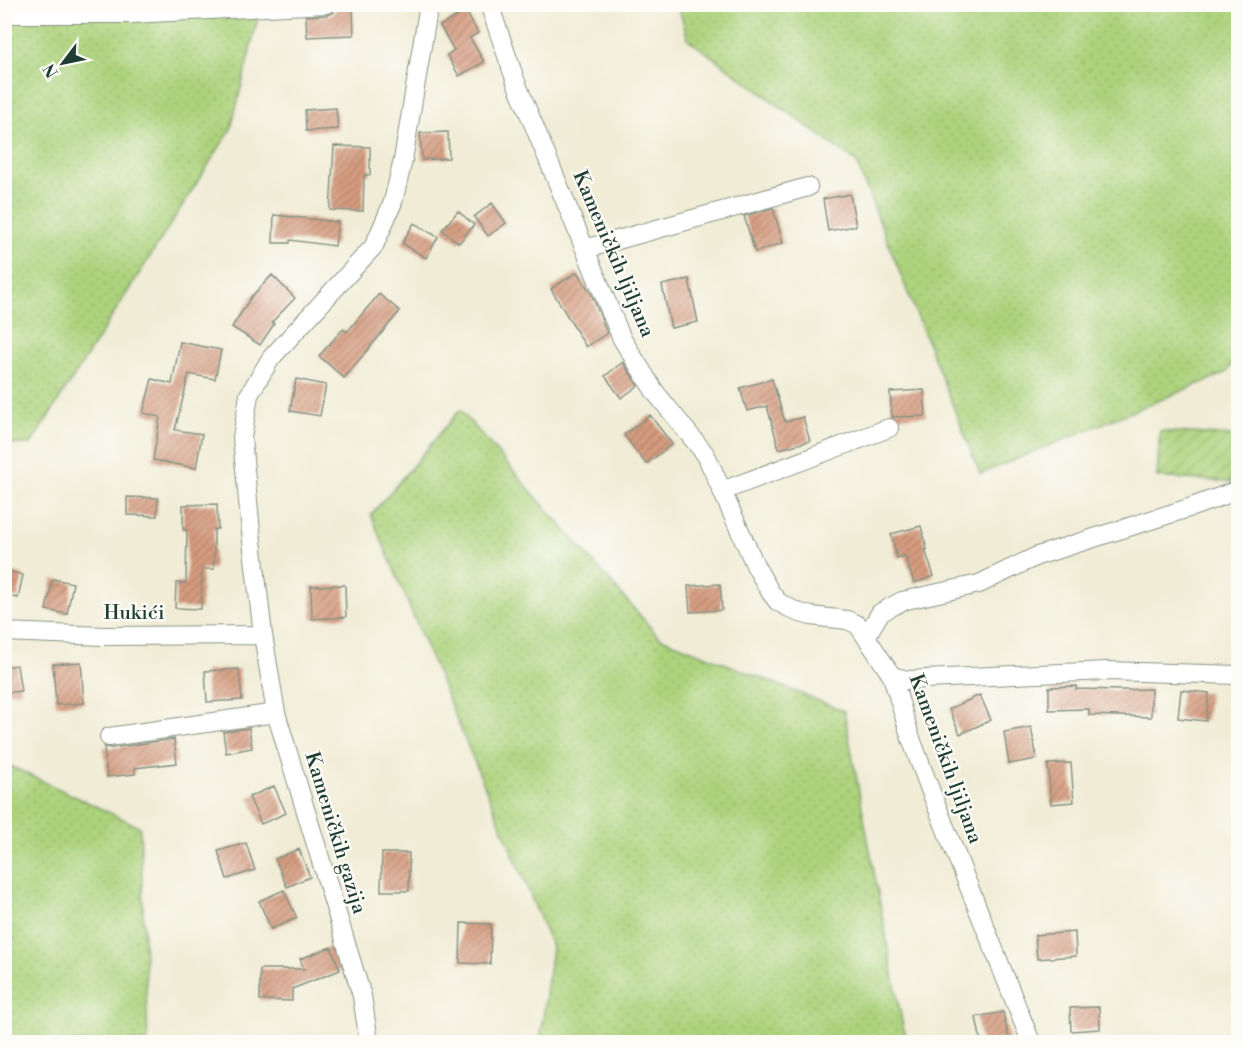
<svg xmlns="http://www.w3.org/2000/svg" width="1243" height="1047" viewBox="0 0 1243 1047" font-family="'Libre Bodoni',serif">
	<style>
		.grass { fill: url(#grass-dots); stroke: #668858; stroke-width: 1.5 }
		.garden { fill: url(#garden-furrows); stroke: #668858; stroke-width: 1.5 }
		.building { fill: url(#building-hatch) }
		.lines { fill: none; stroke-linecap: round; stroke-linejoin: round }
		.minor-casing { stroke: #889484; stroke-width: 20 }
		.minor { stroke: #fff; stroke-width: 18 }
		.labels { text-anchor: middle; dominant-baseline: central; stroke-width: 4.5; stroke-linejoin: round; paint-order: stroke }
		.street-label { font-size: 20px; fill: #1f3d34; stroke: #fdfcf7 }
	</style>
	<defs>
		<pattern id="grass-dots" width="8" height="8" patternUnits="userSpaceOnUse" patternTransform="scale(1.5)"><rect width="8" height="8" fill="#add37d"/><path d="M2 2h.1M6 6h.1" fill="none" stroke="#94b66d" stroke-width="1.8" stroke-linecap="round"/></pattern>
		<pattern id="garden-furrows" width="10" height="10" patternUnits="userSpaceOnUse" patternTransform="scale(1.5)"><rect width="10" height="10" fill="#add37d"/><path d="M-1 1l2-2M0 10L10 0M9 11l2-2" fill="none" stroke="#94b66d"/></pattern>
		<pattern id="building-hatch" width="6" height="6" patternUnits="userSpaceOnUse" patternTransform="scale(1.5)"><rect width="6" height="6" fill="#d69b7f"/><path d="M-1 1l2-2M0 6l6-6M5 7l2-2" fill="none" stroke="#ad8069"/></pattern>
	</defs>
	<rect width="100%" height="100%" fill="#fdfcf7"/>
	<filter id="ink" filterUnits="userSpaceOnUse"><feTurbulence type="fractalNoise" baseFrequency=".0167" numOctaves="2"/><feDisplacementMap in="SourceGraphic" scale="12" xChannelSelector="R" yChannelSelector="G"/><feConvolveMatrix kernelMatrix="1 2 1 2 8 2 1 2 1" color-interpolation-filters="sRGB"/></filter>
	<filter id="wash" filterUnits="userSpaceOnUse"><feTurbulence type="fractalNoise" baseFrequency=".008" numOctaves="4" result="noise"/><feDisplacementMap in="SourceGraphic" scale="24" xChannelSelector="R" yChannelSelector="G"/><feGaussianBlur stdDeviation="1.35" result="paint"/><feColorMatrix in="noise" values="0 0 0 0 0 0 0 0 0 0 0 0 0 0 0 0 0 1.4 0 .05"/><feComposite in="paint" operator="in"/></filter>
	<g filter="url(#wash)">
		<rect width="100%" height="100%" fill="#f0ecd5"/>
		<path class="grass" d="M4,5h257l-30,124 -200,315h-26z
			M678,5h560v349l-12,19 -246,101 -124,-312 -168,-123z
			M460,410l199,227 185,74 59,316 6,15h-369l12,-95 -181,-432z
			M4,763l136,64 8,215h-143z"/>
		<path class="garden" d="M1160,431l74,5 -3,46 -74,-5z"/>
		<g id="blocks">
			<path class="building" d="M336,8h17l1,27 -47,2 -1,-21 21,-1 6,-2z
				M466,11l12,22 -8,5 14,24 -25,14 -12,-21 7,-5 -14,-24z
				M336,108l2,21 -32,2 -1,-21z
				M448,132l1,26 -27,2 -2,-27z
				M334,146l36,1v28h-6l-1,36 -33,-1z
				M850,194l6,32 -28,5 -5,-32z
				M492,203l14,20 -18,13 -14,-19z
				M773,208l10,35 -28,9 -11,-36z
				M458,211l16,14 -15,18 -17,-13z
				M274,215l64,7 -3,24 -45,-6v3h-17z
				M414,223l24,14 -12,21 -24,-15z
				M577,272l14,21 16,40 -21,14 -35,-58z
				M272,275l23,23 -23,24 2,2 -14,21 -28,-18 19,-30z
				M689,279l9,43 -27,6 -9,-43z
				M379,294l21,17 -56,67 -25,-22 24,-27 4,3z
				M180,342l41,8 -6,29 -26,-5 -14,56 27,4 -6,34 -43,-8 7,-43 -17,-4 9,-34 20,5z
				M623,362l15,24 -17,12 -16,-22z
				M296,379l30,6 -6,31 -30,-5z
				M772,379l13,43 18,-5 7,24 -31,8 -12,-43 -20,5 -7,-23z
				M924,390l2,26 -34,1 -2,-25z
				M650,415l22,29 -26,20 -22,-29z
				M127,497l31,1 -1,18 -30,-1z
				M217,504l1,25h-4v40h-12l-1,40 -26,-1 1,-25h10l1,-53h-4v-25z
				M921,526l6,24h-2l9,26 -20,7 -9,-27 -8,2 -6,-24z
				M4,570l19,5 -5,23 -14,-3z
				M53,579l20,4 -6,31 -21,-4z
				M720,584l2,26 -32,2 -2,-26z
				M345,585l1,32 -34,2 -1,-33z
				M81,662l3,41 -28,2 -3,-41z
				M17,665l4,26 -17,2v-26z
				M239,669l3,31 -35,2 -2,-31z
				M1076,686v3l47,1 28,-1v28l-62,-2v-6l-40,1v-23z
				M1181,690l28,3 -3,28 -28,-3z
				M980,695l11,25 -31,14 -11,-25z
				M1031,727l6,32 -28,5 -5,-32z
				M249,728l3,20 -26,5 -3,-21z
				M174,739l3,24 -42,5v6l-28,3 -3,-30 7,1z
				M1071,763l3,39 -23,2 -3,-40z
				M274,786l12,27 -25,11 -12,-27z
				M246,843l9,27 -28,9 -9,-28z
				M299,849l11,28 -23,10 -12,-28z
				M382,853h27v38h-28z
				M284,890l13,28 -26,11 -12,-28z
				M461,923l30,1 -1,40 -30,-1z
				M1075,932l1,24 -39,3 -2,-24z
				M331,947l9,23 -48,19v12l-32,-1v-31h44l-4,-10z
				M1099,1007l1,22 -29,2 -1,-23z
				M1003,1012l6,27 -28,3 -5,-25z"/>
		</g>
	</g>
	<g filter="url(#ink)">
		<use href="#blocks" fill-opacity="0" stroke="#889484" stroke-width="1.5"/>
		<g class="lines">
			<defs>
				<path id="minor" d="M489,4l27,78 106,257 33,53 51,63 50,112 15,26 7,9 19,10 14,4 36,4 11,5 34,51 18,60 21,56 100,250
					M6,14h125l195,-10
					M585,249l223,-62
					M722,491l167,-63
					M4,632l100,4 159,-1
					M866,637l14,-24 22,-12 77,-17 58,-28 155,-49 41,-15
					M892,676l15,4 18,-1 182,-8 131,4
					M109,737l167,-24
					M369,1042l-7,-46 -86,-283 -13,-78 -12,-103 -9,-94 7,-43 22,-37 103,-112 19,-44 10,-42 26,-156"/>
			</defs>
			<use href="#minor" class="minor-casing"/>
			<use href="#minor" class="minor"/>
		</g>
	</g>
	<g class="labels">
		<g class="street-label">
			<text transform="translate(613 254) rotate(67)">Kameničkih ljiljana</text>
			<text x="134" y="613">Hukići</text>
			<text transform="translate(945 759) rotate(70)">Kameničkih ljiljana</text>
			<text transform="translate(335 833) rotate(73)">Kameničkih gazija</text>
		</g>
	</g>
	<rect width="1243" height="1047" fill="none" stroke="#fdfcf7" stroke-width="24"/>
	<g transform="translate(63 63) rotate(238)" stroke="#fdfcf7" stroke-width="4.5" paint-order="stroke">
	<path d="M0-4.5L10 22L0 15L-10 22Z" fill="#1f3d34"/>
	<text y="-9" font-size="16" font-weight="bold" text-anchor="middle" fill="#1f3d34">N</text>
	</g>
</svg>
